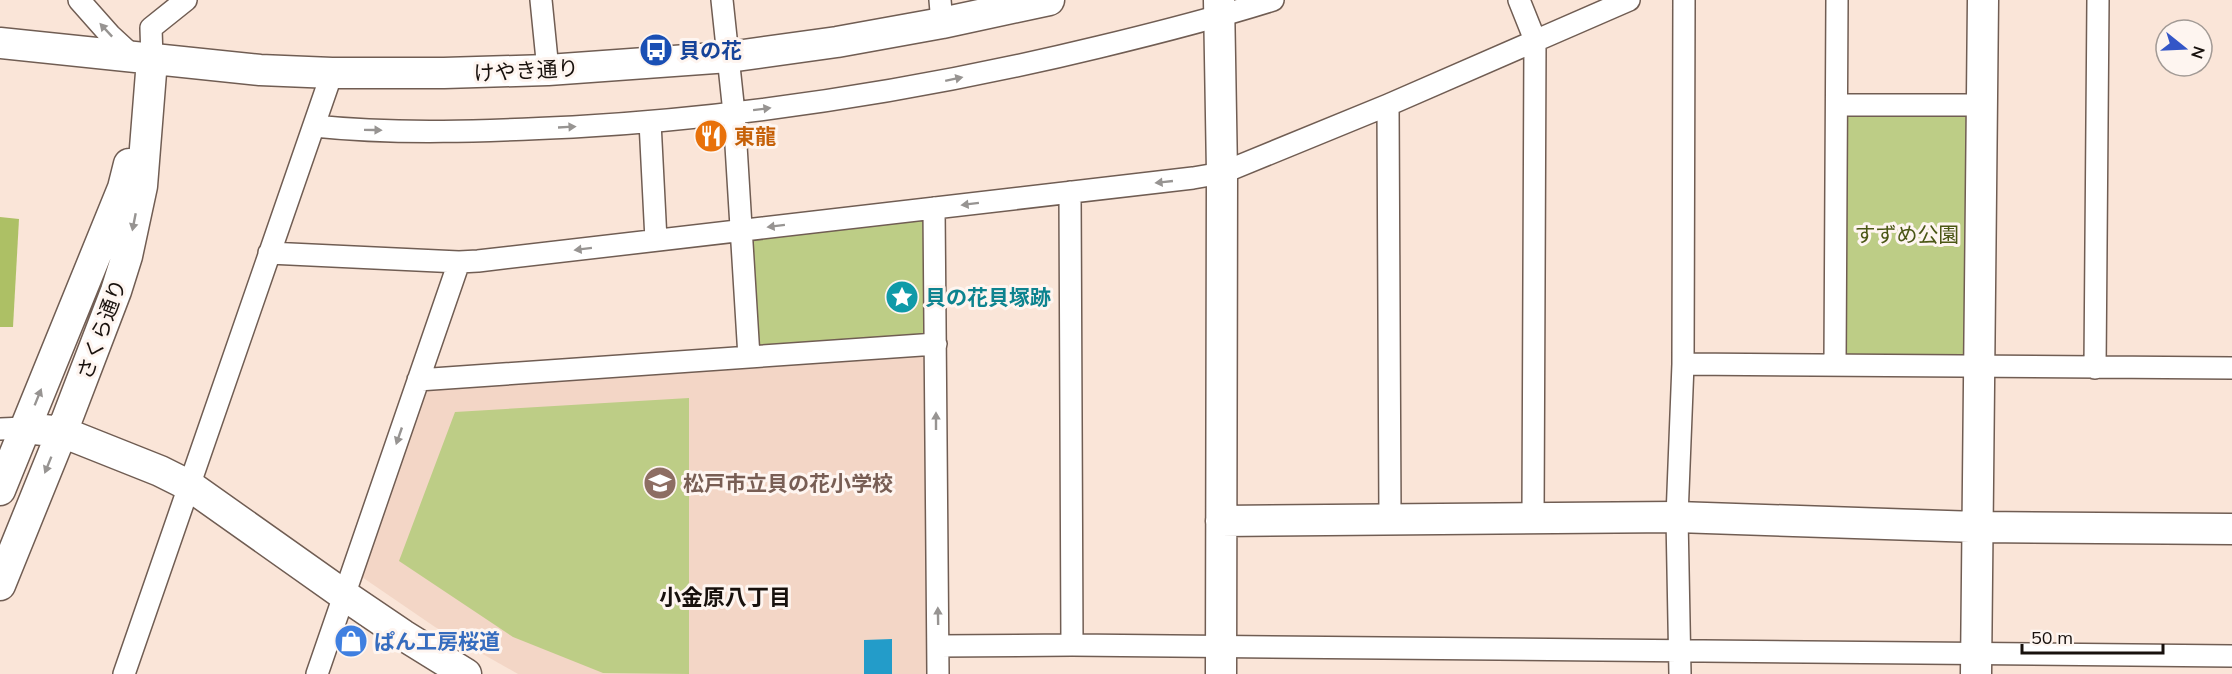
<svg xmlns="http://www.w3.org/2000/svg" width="2232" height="674" viewBox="0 0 2232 674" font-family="Mulish,'Noto Sans JP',sans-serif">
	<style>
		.built { fill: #f3d6c6 }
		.green { fill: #bdcd86 }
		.forest { fill: #adc065 }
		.water { fill: #239cc9 }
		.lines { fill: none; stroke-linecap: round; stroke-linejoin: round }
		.street-casing { stroke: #705d53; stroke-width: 24 }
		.secondary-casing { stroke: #705d53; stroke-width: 33 }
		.street { stroke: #fff; stroke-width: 21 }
		.secondary { stroke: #fff; stroke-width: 30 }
		.oneway { fill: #979492 }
		.labels { text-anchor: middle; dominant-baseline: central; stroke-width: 6; stroke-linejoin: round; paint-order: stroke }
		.transit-label { font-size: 21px; font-weight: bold; fill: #164399; stroke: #fef5f0; text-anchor: start }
		.street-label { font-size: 21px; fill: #18110d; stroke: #fef5f0 }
		.food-label { font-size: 21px; font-weight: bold; fill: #c56008; stroke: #fef5f0; text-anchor: start }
		.park-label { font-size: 21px; fill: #4b5715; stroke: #fef5f0 }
		.culture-label { font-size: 21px; font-weight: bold; fill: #0d838f; stroke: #fef5f0; text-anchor: start }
		.education-label { font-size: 21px; font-weight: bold; fill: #785e54; stroke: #fef5f0; text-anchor: start }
		.shop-label { font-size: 21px; font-weight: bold; fill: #366cbe; stroke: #fef5f0; text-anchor: start }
		.neighbourhood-label { font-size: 22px; font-weight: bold; fill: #18110d; stroke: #fef5f0 }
	</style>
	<rect width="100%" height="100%" fill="#fae5d8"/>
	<path class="built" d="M923,352l6,4v318h-411l-83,-47 -76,-52 63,-183 7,-6z"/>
	<path class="green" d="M1850,111l118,1 -3,245h-116l-7,-7 3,-232z
		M919,215l8,8 3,107 -6,6 -161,11 -6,-4 -6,-101 3,-7z
		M689,398v276l-86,-1 -90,-36 -114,-76 56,-149z"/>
	<path class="forest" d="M0,217l19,2 -6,108h-13z"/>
	<path class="water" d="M892,639v35h-28v-34z"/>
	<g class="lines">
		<defs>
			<path id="street" d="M79,0l31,35 25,23
				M541,0l7,70
				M722,0l12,113 15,244
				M940,0l2,23
				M1519,0l16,40 -2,477
				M152,60l-1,-32 35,-28
				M1388,105l2,414
				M1837,105h145
				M650,122l6,118
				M314,126c85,9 173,5 259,1 177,-10 353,-38 526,-80 58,-14 117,-29 174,-47
				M1070,192l2,453
				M934,208l4,466
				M269,253l190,9 19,-1 715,-83 29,-5 166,-68 241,-105
				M1683,364l549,4
				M1835,364l2,-364
				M2095,368l3,-368
				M418,380l518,-36
				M0,429l25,-1
				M938,646l134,-1 1160,11
				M124,674l208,-601
				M317,674l142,-412
				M1680,674l-3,-157 6,-153 1,-364"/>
			<path id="secondary" d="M1219,0l3,173 -1,501
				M0,43l260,27 72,3h112l104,-3 181,-13 108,-15 105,-19 107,-23
				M25,428l37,4 98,39 30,15 154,109 59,40 63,39
				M0,490l123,-302 6,-24
				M1221,521l456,-4 300,10 255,2
				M0,585l62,-153 54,-141 11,-35 15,-70 10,-126
				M1976,674l7,-674"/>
		</defs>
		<use href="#street" class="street-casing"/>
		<use href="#secondary" class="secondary-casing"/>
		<use href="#street" class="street"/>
		<use href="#secondary" class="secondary"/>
	</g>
	<defs><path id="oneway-solid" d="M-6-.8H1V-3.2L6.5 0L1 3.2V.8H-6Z" transform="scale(1.5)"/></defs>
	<g class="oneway">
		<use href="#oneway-solid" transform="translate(106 30) rotate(-133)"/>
		<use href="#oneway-solid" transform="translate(954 79) rotate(-12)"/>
		<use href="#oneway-solid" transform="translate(762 109) rotate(-7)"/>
		<use href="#oneway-solid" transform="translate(567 127) rotate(-3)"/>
		<use href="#oneway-solid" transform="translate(373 130) rotate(1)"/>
		<use href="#oneway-solid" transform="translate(1164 182) rotate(174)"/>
		<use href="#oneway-solid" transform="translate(970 204) rotate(173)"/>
		<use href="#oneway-solid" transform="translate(134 222) rotate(101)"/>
		<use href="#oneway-solid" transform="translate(776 226) rotate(173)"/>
		<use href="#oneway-solid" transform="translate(583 249) rotate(173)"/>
		<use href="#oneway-solid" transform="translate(38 397) rotate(-68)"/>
		<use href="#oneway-solid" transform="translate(936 421) rotate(-90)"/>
		<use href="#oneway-solid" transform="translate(399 436) rotate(109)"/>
		<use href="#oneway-solid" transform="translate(48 465) rotate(112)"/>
		<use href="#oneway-solid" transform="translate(938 616) rotate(-91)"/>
	</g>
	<defs>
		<symbol id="bus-disc" viewBox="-11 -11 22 22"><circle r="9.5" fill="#1a4fb4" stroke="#fef5f0"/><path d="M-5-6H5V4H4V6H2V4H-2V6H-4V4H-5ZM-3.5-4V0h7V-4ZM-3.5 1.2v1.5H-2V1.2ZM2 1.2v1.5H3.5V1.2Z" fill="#fff"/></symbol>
		<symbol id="restaurant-disc" viewBox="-11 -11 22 22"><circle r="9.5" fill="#e8710a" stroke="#fef5f0"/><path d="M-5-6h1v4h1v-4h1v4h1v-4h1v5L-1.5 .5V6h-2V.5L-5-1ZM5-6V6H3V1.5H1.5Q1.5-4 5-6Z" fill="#fff"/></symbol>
		<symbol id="sight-disc" viewBox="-11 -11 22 22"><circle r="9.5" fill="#0f9aa8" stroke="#fef5f0"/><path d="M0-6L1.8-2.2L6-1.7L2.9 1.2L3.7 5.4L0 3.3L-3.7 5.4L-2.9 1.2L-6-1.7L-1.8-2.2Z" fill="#fff"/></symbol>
		<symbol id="school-disc" viewBox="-11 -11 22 22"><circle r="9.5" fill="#8d6e63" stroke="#fef5f0"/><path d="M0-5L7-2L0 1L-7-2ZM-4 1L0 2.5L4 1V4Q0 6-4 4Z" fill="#fff"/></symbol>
		<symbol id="shop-disc" viewBox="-11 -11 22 22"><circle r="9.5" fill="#3f7fe0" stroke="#fef5f0"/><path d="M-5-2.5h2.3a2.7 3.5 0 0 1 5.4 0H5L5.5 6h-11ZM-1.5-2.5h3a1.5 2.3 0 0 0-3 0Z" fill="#fff"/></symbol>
	</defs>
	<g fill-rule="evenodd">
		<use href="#bus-disc" x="637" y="31" width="38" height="38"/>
		<use href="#restaurant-disc" x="692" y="117" width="38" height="38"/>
		<use href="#sight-disc" x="883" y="278" width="38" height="38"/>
		<use href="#school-disc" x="641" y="464" width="38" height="38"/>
		<use href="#shop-disc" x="332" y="622" width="38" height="38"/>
	</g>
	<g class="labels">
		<g class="transit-label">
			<text x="679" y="50">貝の花</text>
		</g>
		<g class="street-label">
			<text transform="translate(526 70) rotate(-3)">けやき通り</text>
			<text transform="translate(101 329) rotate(-70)">さくら通り</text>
		</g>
		<g class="food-label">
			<text x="734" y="136">東龍</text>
		</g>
		<g class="park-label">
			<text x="1907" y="234">すずめ公園</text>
		</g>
		<g class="culture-label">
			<text x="925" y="297">貝の花貝塚跡</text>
		</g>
		<g class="education-label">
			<text x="683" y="483">松戸市立貝の花小学校</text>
		</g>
		<g class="shop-label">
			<text x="374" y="641">ぱん工房桜道</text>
		</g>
		<g class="neighbourhood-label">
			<text x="725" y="597">小金原八丁目</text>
		</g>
	</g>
	<g transform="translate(2184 48) rotate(108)"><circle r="28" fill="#fef5f0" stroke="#a29a95" stroke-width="1.5"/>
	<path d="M0-4.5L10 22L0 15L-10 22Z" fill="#3456c7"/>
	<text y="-9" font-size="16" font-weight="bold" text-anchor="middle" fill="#18110d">N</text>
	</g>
	<path d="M2022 644v9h141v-9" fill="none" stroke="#18110d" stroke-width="3"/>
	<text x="2031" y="644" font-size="18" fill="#18110d" stroke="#fef5f0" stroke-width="4.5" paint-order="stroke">50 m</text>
</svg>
